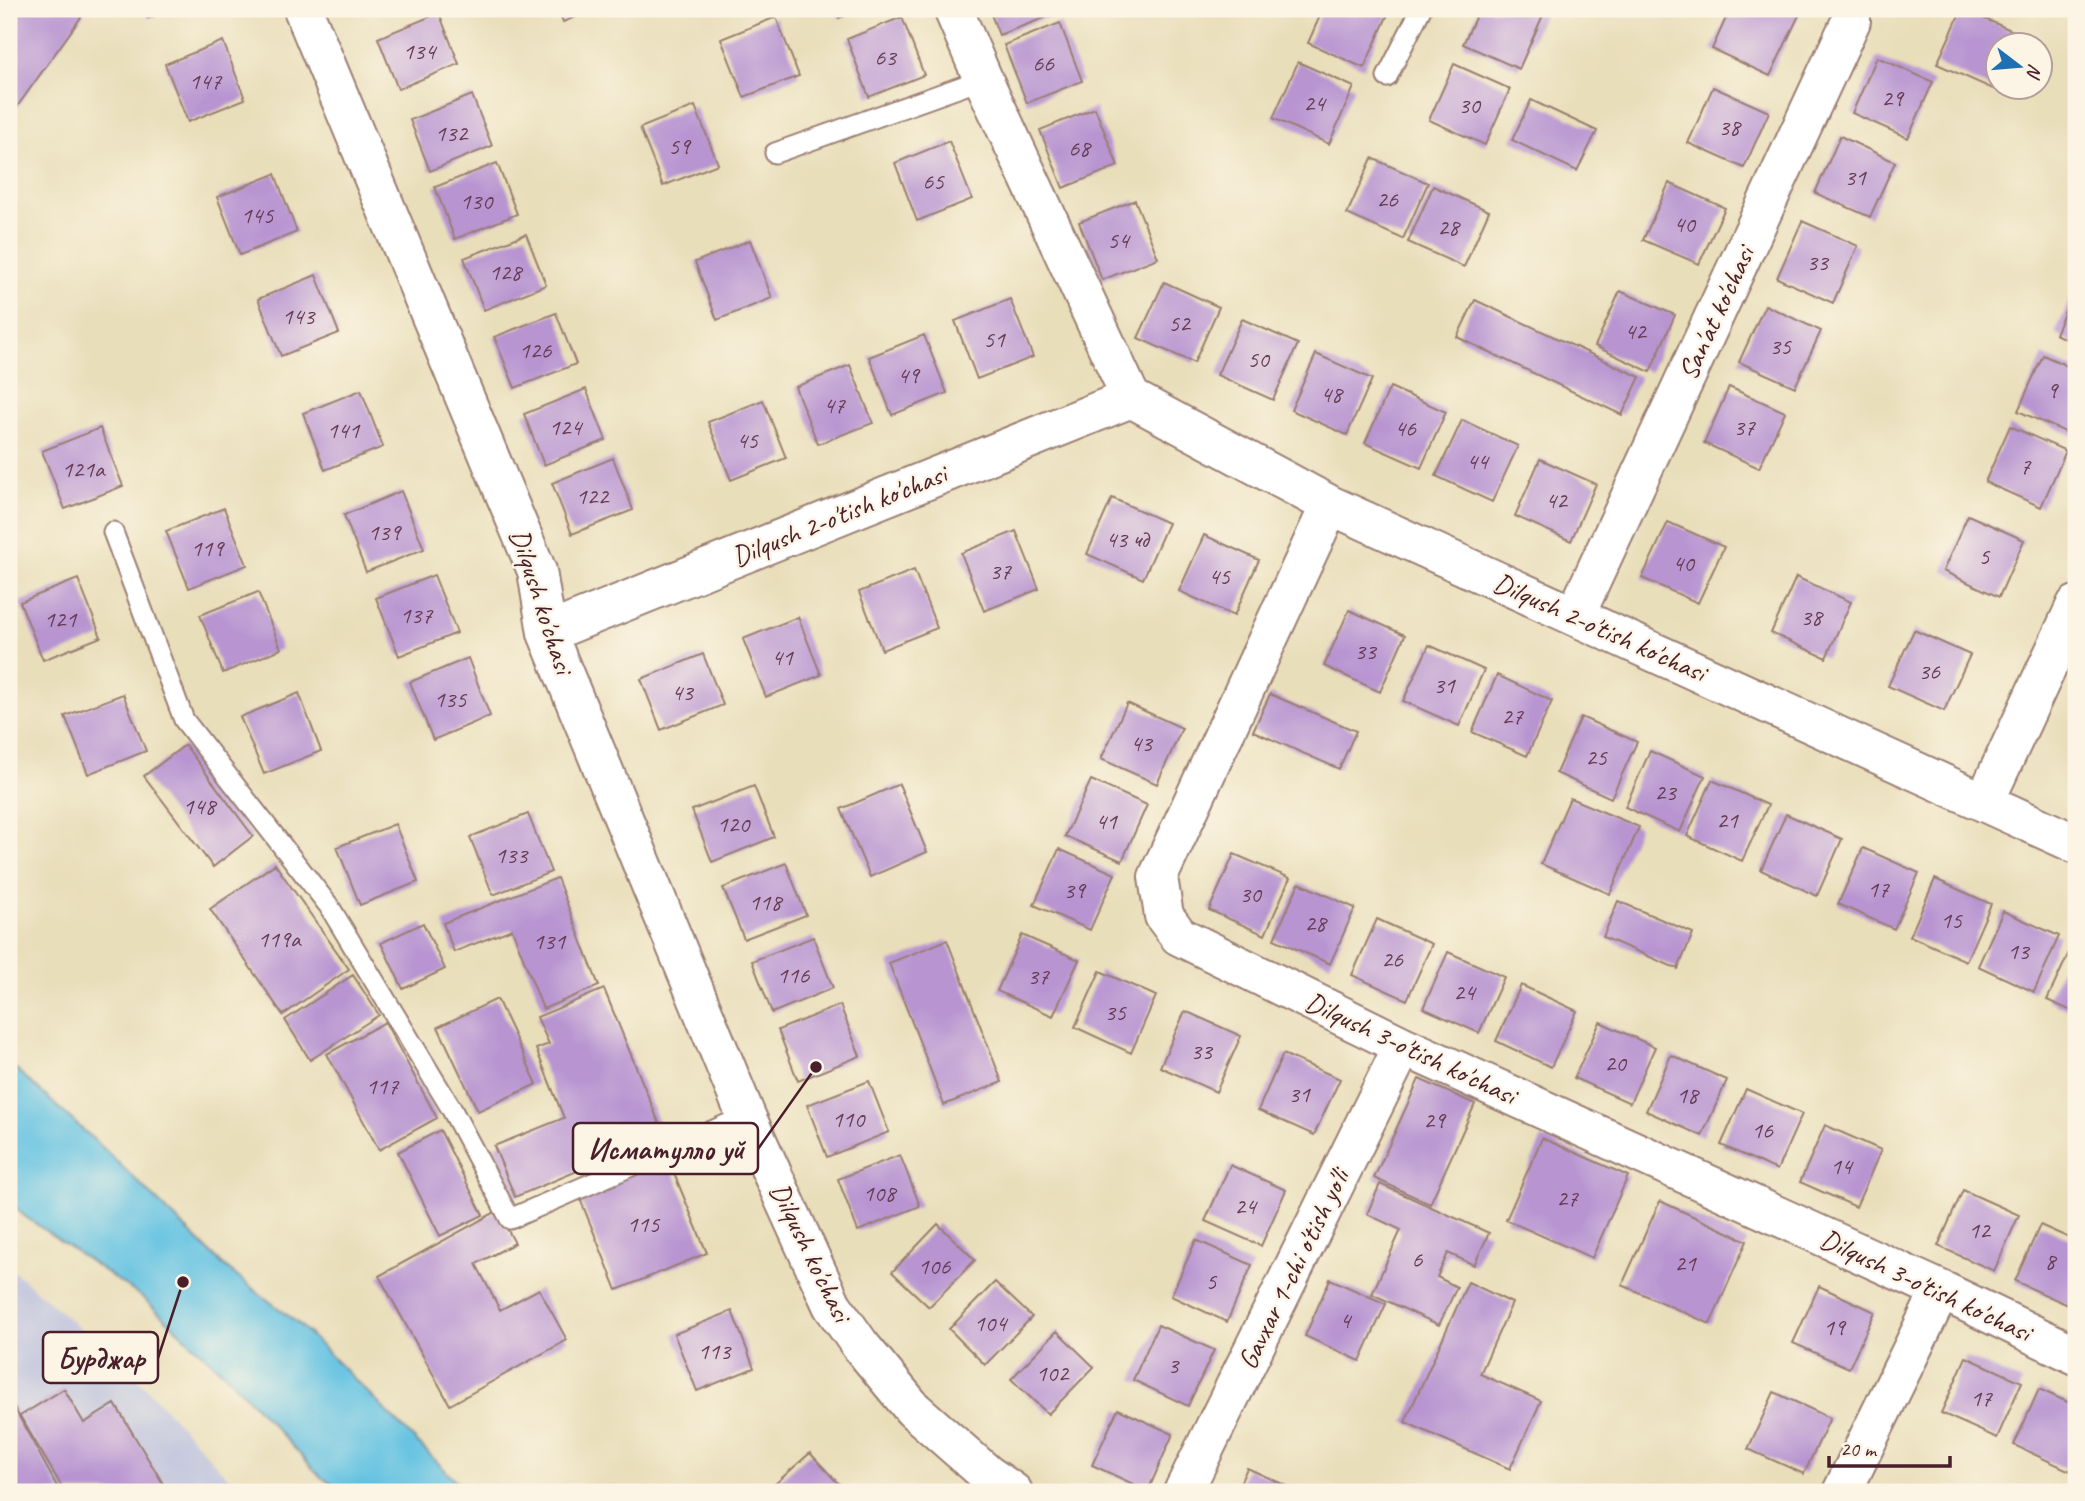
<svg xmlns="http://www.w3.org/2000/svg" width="2085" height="1501" viewBox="0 0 2085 1501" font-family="Caveat,sans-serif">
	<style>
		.industrial { fill: #bec2dd }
		.water { fill: #64c2e2; stroke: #577086; stroke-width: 2 }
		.building { fill: #b894d1 }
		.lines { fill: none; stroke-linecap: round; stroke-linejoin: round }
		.service-casing { stroke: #9a7e72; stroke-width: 23 }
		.minor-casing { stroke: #9a7e72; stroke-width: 42 }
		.service { stroke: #fff; stroke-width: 19 }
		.minor { stroke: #fff; stroke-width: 38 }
		.labels { text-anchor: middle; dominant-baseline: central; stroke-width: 5; stroke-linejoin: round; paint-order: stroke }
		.number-label { font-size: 24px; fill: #663c54 }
		.street-label { font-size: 28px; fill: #4a1f2b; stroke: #fcf5e5 }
		.leader { fill: none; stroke: #4a1f2b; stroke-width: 2.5 }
		.callout-dot { fill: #4a1f2b; stroke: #fcf5e5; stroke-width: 2.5 }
		.callout { fill: #fcf5e5; stroke: #4a1f2b; stroke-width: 2.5 }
		.callout-label { font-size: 30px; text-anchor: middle; font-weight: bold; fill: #4a1f2b }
	</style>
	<rect width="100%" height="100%" fill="#fcf5e5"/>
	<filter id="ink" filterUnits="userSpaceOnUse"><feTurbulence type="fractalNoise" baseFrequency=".0143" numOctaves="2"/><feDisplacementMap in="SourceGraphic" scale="14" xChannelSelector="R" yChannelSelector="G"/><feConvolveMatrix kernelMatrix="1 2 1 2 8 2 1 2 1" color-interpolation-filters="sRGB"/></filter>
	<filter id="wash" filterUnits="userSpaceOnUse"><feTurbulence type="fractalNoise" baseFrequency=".00686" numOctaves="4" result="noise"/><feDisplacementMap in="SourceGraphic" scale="28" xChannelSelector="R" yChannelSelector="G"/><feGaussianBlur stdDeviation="1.57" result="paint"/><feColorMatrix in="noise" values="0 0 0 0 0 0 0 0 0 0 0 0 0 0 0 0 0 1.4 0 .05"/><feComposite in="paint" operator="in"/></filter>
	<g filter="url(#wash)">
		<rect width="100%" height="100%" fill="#e9deba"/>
		<path class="industrial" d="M9,1267l130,113 102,112h-232z"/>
		<path class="water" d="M9,1063l93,84 123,120 75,58 167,167h-123l-23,-15 -92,-99 -86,-80 -120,-83 -14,-15z"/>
		<g id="blocks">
			<path class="building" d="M9,9h68l7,4 -75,105z
				M144,9h27l-23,9z
				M558,9h38l-33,13z
				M835,9h28l-24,9z
				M989,9h64l2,5 -56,21z
				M1323,9h59l7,3 -25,56 -56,-25z
				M1479,9h55l10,4 -25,56 -56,-25z
				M1730,9h72l-32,67 -58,-27z
				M1962,9l56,24 -6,13h-15v32l-4,11 -56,-25z
				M439,13l20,51 -61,25 -20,-51z
				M776,17l23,59 -55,21 -23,-58z
				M902,17l22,58 -55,22 -22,-58z
				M1060,23l22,58 -55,22 -23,-58z
				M223,41l22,58 -57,23 -23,-58z
				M1877,57l56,25 -25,56 -56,-25z
				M1298,62l56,25 -25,57 -56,-26z
				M1454,64l56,25 -25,56 -56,-25z
				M1713,87l56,25 -25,56 -56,-25z
				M472,95l20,51 -62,25 -20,-51z
				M1531,100l66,31 -20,40 -65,-31z
				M695,106l23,58 -55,22 -23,-58z
				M1095,108l23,58 -55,22 -23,-58z
				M1840,136l55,26 -25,55 -55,-24z
				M949,141l23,58 -55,22 -22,-58z
				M1372,158l56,25 -25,56 -56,-25z
				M497,163l20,51 -62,25 -20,-52z
				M275,174l22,58 -57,23 -23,-58z
				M1669,183l56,25 -26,56 -56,-24z
				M1433,186l56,25 -25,56 -56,-25z
				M1135,200l23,58 -56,22 -23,-58z
				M1802,221l56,25 -25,57 -56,-25z
				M526,234l20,51 -62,25 -20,-52z
				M750,240l22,58 -55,22 -22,-58z
				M316,275l23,58 -58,23 -23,-57z
				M1164,282l55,25 -25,56 -56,-25z
				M2076,286v58l-21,-10z
				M1620,291l55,24 -25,57 -55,-26z
				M1010,299l23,58 -56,22 -22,-58z
				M1475,300l165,77 -18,38 -165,-78z
				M1765,305l56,26 -26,56 -56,-25z
				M556,313l20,51 -61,24 -21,-51z
				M1242,319l56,25 -25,56 -56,-25z
				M924,335l23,58 -55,22 -23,-58z
				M1316,354l56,25 -25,56 -56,-25z
				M2043,355l33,15v60l-2,6 -56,-25z
				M850,365l23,58 -55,21 -23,-57z
				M1390,387l56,25 -25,56 -56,-25z
				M1729,387l56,25 -26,56 -55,-25z
				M586,389l20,51 -62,25 -20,-51z
				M361,390l22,57 -58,23 -22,-57z
				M763,400l23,58 -55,22 -23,-58z
				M1462,420l56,26 -26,56 -56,-26z
				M2010,426l56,25 -25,56 -56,-25z
				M100,428l23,58 -58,23 -23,-58z
				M613,458l20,52 -61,24 -20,-51z
				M1540,459l56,25 -25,57 -56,-25z
				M401,491l23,58 -58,23 -22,-57z
				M1112,498l56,25 -25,56 -56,-25z
				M224,508l23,57 -58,23 -23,-57z
				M1968,515l56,25 -25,57 -56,-26z
				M1668,522l56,25 -26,56 -56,-25z
				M1016,531l23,58 -55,22 -23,-58z
				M1204,535l55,25 -25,56 -55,-25z
				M914,570l23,58 -55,22 -23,-58z
				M434,575l23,58 -58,23 -23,-58z
				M1796,577l55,25 -25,56 -55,-25z
				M78,579l23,58 -58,23 -23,-58z
				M258,592l23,57 -58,24 -23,-58z
				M1349,610l56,25 -25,57 -56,-26z
				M798,617l23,58 -55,22 -23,-58z
				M1914,630l56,25 -26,56 -56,-25z
				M1429,645l55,25 -25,56 -56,-25z
				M703,654l20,51 -62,25 -20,-51z
				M468,658l22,58 -57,24 -23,-58z
				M1497,675l55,26 -25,55 -55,-24z
				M299,693l22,58 -57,23 -24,-57z
				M123,694l23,57 -58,23 -23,-58z
				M1270,694l86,37 -17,38 -86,-38z
				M1127,703l55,25 -25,56 -56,-25z
				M1581,717l56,25 -26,56 -55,-25z
				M185,745l68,91 -40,31 -69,-91z
				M1650,751l55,25 -25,56 -55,-25z
				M1091,780l56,25 -25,56 -57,-25z
				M1712,780l56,25 -26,56 -55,-25z
				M899,784l28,68 -57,25 -29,-68z
				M754,786l20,51 -62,25 -20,-52z
				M1570,798l69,29 -29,67 -69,-30z
				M528,814l23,58 -58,23 -23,-58z
				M1786,814l56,25 -25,57 -56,-26z
				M395,824l23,58 -58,23 -23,-58z
				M1863,848l56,25 -25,56 -56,-25z
				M1059,849l56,25 -25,56 -56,-25z
				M1234,854l56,24 -25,57 -56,-25z
				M786,863l20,52 -62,24 -21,-51z
				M275,864l74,105 -66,46 -73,-106z
				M557,878l42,108 -56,23 -31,-80 -58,23 -11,-29z
				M1935,879l56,25 -25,57 -56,-25z
				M1299,883l56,25 -25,56 -56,-25z
				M1618,901l75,32 -15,36 -75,-32z
				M2003,911l56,25 -25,56 -56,-26z
				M1377,919l55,25 -25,56 -55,-25z
				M423,923l22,46 -42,20 -22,-46z
				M1022,935l57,25 -26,56 -56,-25z
				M813,937l20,51 -61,25 -20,-52z
				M947,940l55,142 -58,23 -55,-142z
				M2073,944l3,1v68l-29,-13z
				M1448,952l56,25 -25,56 -56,-25z
				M1100,971l56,25 -25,57 -56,-26z
				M353,975l26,40 -69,45 -25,-40z
				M1521,985l56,26 -26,56 -55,-26z
				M604,989l60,146 -149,62 -21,-51 70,-28 -28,-69 13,-5 -12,-27z
				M497,999l40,85 -59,27 -40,-84z
				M840,1005l20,51 -62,25 -20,-51z
				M1185,1011l56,25 -25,56 -56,-25z
				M385,1022l52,96 -58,32 -52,-96z
				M1600,1022l55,25 -25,56 -56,-25z
				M1283,1054l57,25 -26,56 -56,-25z
				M1671,1055l56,25 -25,56 -56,-25z
				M1419,1079l56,25 -45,100 -56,-26z
				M869,1081l20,51 -62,25 -20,-52z
				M1746,1089l56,25 -25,56 -56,-25z
				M1825,1125l56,25 -25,57 -56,-25z
				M440,1130l43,85 -43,21 -42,-84z
				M1542,1138l86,38 -36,82 -86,-38z
				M900,1155l20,51 -62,25 -20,-52z
				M668,1159l39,94 -90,37 -38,-94z
				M1230,1165l56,25 -25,56 -56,-25z
				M1380,1184l109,49 -15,32 -26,-12 -11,24 20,10 -18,38 -67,-31 29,-64 -34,-16z
				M1963,1190l56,25 -25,56 -56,-25z
				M1660,1201l87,40 -37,83 -88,-39z
				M497,1211l18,32 -39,21 24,46 39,-21 28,51 -117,65 -71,-129z
				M938,1224l37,36 -46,47 -37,-35z
				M2040,1225l36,16v52l-6,13 -55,-25z
				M1196,1240l56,25 -25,57 -56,-26z
				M1330,1279l56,25 -26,57 -55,-25z
				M995,1282l37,35 -47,48 -36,-36z
				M1468,1282l44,21 -32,71 61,27 -31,68 -105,-47z
				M1819,1286l56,26 -26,56 -56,-25z
				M732,1311l22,57 -57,23 -23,-57z
				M1158,1325l56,25 -26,56 -55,-26z
				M1057,1331l37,36 -46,47 -37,-35z
				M1966,1357l56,25 -25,56 -56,-25z
				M64,1389l20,34 31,-19 53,88h-103l-45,-76z
				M2039,1389l37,17v50l-6,15 -56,-26z
				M1774,1392l56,26 -26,56 -56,-25z
				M9,1397l7,14 44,81h-51z
				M1118,1409l55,25 -25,57 -56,-26z
				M810,1453l36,39h-80z
				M1247,1468l53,24h-64z"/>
		</g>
	</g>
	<g filter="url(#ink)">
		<use href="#blocks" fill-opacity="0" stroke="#9a7e72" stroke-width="2"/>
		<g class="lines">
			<defs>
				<path id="service" d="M1387,77l34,-68
					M775,153l208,-74
					M113,532l71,188 145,186 122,202 59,111 236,-103"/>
				<path id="minor" d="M303,9l234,562 10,62 199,483 86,189 28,40 53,64 74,65 26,18
					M953,9l30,70 148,319
					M1330,505l-172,372 6,39 15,20 224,110 538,244 135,65
					M1575,616l276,-595v-12
					M547,633l584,-235 199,107 746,339
					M1985,801l91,-196
					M1183,1492l220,-446
					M1842,1492l99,-202"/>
			</defs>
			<use href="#service" class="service-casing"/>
			<use href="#minor" class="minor-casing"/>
			<use href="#service" class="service"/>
			<use href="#minor" class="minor"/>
		</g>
	</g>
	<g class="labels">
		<g class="number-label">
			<text x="419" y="51">134</text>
			<text x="885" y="57">63</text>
			<text x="1043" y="63">66</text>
			<text x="205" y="81">147</text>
			<text x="1892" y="98">29</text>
			<text x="1314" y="103">24</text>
			<text x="1469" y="105">30</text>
			<text x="1729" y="127">38</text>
			<text x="451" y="133">132</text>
			<text x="679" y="146">59</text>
			<text x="1079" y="148">68</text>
			<text x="1855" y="177">31</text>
			<text x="933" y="181">65</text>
			<text x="1387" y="199">26</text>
			<text x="476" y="201">130</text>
			<text x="257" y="215">145</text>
			<text x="1684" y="224">40</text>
			<text x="1448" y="227">28</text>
			<text x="1118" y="240">54</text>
			<text x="1817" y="262">33</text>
			<text x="505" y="272">128</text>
			<text x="298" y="316">143</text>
			<text x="1179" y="323">52</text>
			<text x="1635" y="331">42</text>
			<text x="994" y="339">51</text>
			<text x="1780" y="346">35</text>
			<text x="535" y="350">126</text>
			<text x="1258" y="359">50</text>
			<text x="908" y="375">49</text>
			<text x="2052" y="390">9</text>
			<text x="1331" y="394">48</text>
			<text x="834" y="405">47</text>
			<text x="565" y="427">124</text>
			<text x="1744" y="427">37</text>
			<text x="1405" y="428">46</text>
			<text x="343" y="430">141</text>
			<text x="747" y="440">45</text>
			<text x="1477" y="461">44</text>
			<text x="2025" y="466">7</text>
			<text x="83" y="469">121a</text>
			<text x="592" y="496">122</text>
			<text x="1556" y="500">42</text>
			<text x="384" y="532">139</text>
			<text x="1127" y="539">43 чд</text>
			<text x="207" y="548">119</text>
			<text x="1984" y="556">5</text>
			<text x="1683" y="563">40</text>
			<text x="1000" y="571">37</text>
			<text x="1219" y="576">45</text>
			<text x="416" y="615">137</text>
			<text x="1811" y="617">38</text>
			<text x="60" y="619">121</text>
			<text x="1365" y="651">33</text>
			<text x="782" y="657">41</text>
			<text x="1929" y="671">36</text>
			<text x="1444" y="685">31</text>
			<text x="682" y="692">43</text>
			<text x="450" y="699">135</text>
			<text x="1512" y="716">27</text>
			<text x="1141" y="743">43</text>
			<text x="1596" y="757">25</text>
			<text x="1665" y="792">23</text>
			<text x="199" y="806">148</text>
			<text x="1727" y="820">21</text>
			<text x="1106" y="821">41</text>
			<text x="733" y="824">120</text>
			<text x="511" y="855">133</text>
			<text x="1878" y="889">17</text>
			<text x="1074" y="890">39</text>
			<text x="1250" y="894">30</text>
			<text x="765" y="902">118</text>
			<text x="1951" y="920">15</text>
			<text x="1315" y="923">28</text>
			<text x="279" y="939">119a</text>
			<text x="549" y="941">131</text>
			<text x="2018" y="951">13</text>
			<text x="1392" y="959">26</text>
			<text x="793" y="975">116</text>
			<text x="1038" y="976">37</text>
			<text x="1464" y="992">24</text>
			<text x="1115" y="1012">35</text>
			<text x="1201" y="1051">33</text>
			<text x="1615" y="1063">20</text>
			<text x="382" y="1086">117</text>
			<text x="1299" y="1094">31</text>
			<text x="1687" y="1095">18</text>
			<text x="848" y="1119">110</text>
			<text x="1434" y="1120">29</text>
			<text x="1762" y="1130">16</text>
			<text x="1841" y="1166">14</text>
			<text x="879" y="1193">108</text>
			<text x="1567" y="1198">27</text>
			<text x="1245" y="1206">24</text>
			<text x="643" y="1224">115</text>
			<text x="1979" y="1230">12</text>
			<text x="1417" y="1259">6</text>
			<text x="2050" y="1261">8</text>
			<text x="1685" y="1263">21</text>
			<text x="934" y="1266">106</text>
			<text x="1211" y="1281">5</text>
			<text x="1345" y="1320">4</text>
			<text x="990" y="1323">104</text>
			<text x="1834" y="1327">19</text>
			<text x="714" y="1351">113</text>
			<text x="1173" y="1365">3</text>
			<text x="1052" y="1373">102</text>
			<text x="1981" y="1398">17</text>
		</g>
		<g class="street-label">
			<text transform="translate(1716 313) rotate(-65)">San'at ko'chasi</text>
			<text transform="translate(839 515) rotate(-22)">Dilqush 2-o'tish ko'chasi</text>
			<text transform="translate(542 601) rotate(72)">Dilqush ko'chasi</text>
			<text transform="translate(1600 627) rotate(24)">Dilqush 2-o'tish ko'chasi</text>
			<text transform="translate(1411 1048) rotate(25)">Dilqush 3-o'tish ko'chasi</text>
			<text transform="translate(811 1252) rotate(64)">Dilqush ko'chasi</text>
			<text transform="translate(1293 1269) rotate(-64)">Gavxar 1-chi o'tish yo'li</text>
			<text transform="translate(1926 1285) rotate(25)">Dilqush 3-o'tish ko'chasi</text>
		</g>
	</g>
	<path class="leader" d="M816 1067L758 1149M183 1282L158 1358"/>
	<g class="callout-dot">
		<circle cx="816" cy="1067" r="7"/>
		<circle cx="183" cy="1282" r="7"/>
	</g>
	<g class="callout">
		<rect x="573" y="1123" width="185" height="51" rx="7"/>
		<rect x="43" y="1332" width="115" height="51" rx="7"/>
	</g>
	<g class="callout-label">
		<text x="666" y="1159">Исматулло уй</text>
		<text x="101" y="1368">Бурджар</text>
	</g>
	<rect width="2085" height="1501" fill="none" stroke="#fcf5e5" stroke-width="35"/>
	<g transform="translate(2019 66) rotate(106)"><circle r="33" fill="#fcf5e5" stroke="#b59f9b" stroke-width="2"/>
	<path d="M0-5L12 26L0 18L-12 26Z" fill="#1f6fb2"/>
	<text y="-10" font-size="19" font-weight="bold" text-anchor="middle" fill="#4a1f2b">N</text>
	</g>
	<path d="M1829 1456v10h121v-10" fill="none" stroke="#4a1f2b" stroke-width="3.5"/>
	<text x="1840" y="1456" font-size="21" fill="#4a1f2b" stroke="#fcf5e5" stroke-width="5" paint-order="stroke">20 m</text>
</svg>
